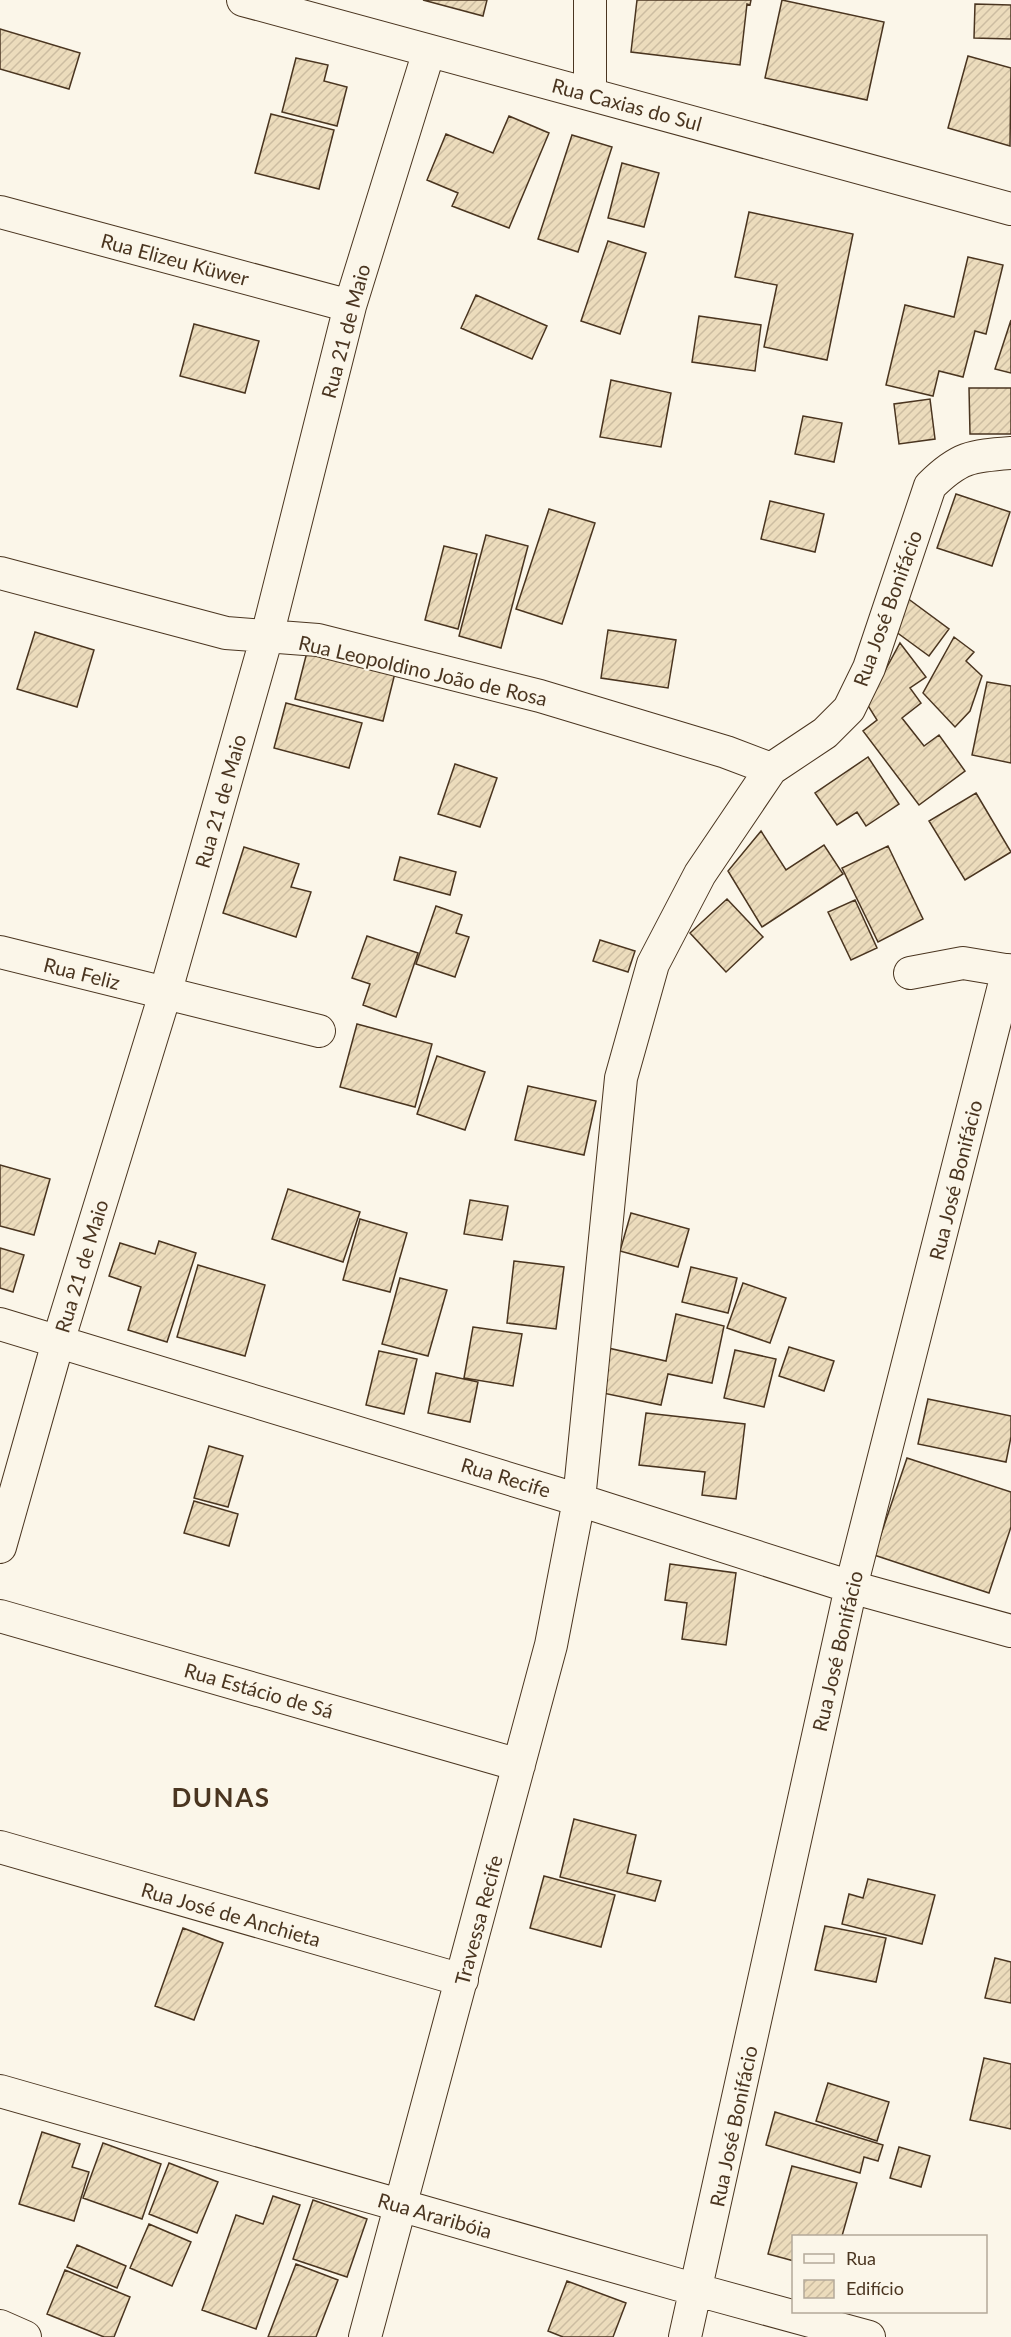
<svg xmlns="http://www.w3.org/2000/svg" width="1011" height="2337" viewBox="0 0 1011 2337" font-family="Lato,sans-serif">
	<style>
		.building { fill: url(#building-hatch); stroke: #4a3520; stroke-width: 1.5 }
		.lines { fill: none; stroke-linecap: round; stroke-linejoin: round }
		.minor-casing { stroke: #4a3520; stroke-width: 34 }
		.minor { stroke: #fbf6e9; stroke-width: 32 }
		.labels { text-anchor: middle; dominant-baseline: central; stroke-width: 4.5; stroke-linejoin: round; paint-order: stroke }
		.street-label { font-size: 20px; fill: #4a3520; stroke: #fbf6e9 }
		.district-label { font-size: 26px; font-weight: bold; letter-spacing: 1.5px; fill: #4a3520; stroke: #fbf6e9 }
	</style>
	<defs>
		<pattern id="building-hatch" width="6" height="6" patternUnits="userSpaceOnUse" patternTransform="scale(1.5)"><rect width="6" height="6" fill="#ecdcbc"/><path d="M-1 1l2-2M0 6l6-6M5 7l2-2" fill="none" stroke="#ccbda1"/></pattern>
	</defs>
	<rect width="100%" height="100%" fill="#fbf6e9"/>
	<path class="building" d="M423,0h64l-4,16z
		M637,0h114l-1,5 -3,-1 -7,61 -109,-13z
		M782,0l102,22 -17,78 -102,-22z
		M975,4l36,1v34l-37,-1z
		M0,29l80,24 -11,36 -69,-20z
		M968,56l43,12 -1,78 -62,-18z
		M296,58l32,7 -4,16 23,6 -10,39 -55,-14z
		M271,114l63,16 -15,59 -64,-16z
		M509,116l40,17 -40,95 -57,-22 6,-13 -31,-13 19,-46 47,19z
		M572,135l40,12 -34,105 -40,-13z
		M622,163l37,10 -15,54 -36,-9z
		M749,212l104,22 -26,126 -63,-13 13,-62 -42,-8z
		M608,241l38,12 -26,81 -39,-13z
		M968,257l35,8 -17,69 -11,-3 -12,46 -24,-6 -6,25 -47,-11 19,-80 49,12z
		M476,295l71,31 -15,33 -71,-31z
		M699,316l62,9 -6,46 -63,-9z
		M1011,320v53l-16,-4z
		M194,324l65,17 -14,52 -65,-17z
		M611,380l60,13 -10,54 -61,-10z
		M969,388h42v46h-41z
		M930,399l5,40 -36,5 -5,-40z
		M803,416l39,7 -8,39 -39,-8z
		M956,494l54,18 -18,54 -55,-18z
		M770,501l54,13 -9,38 -54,-13z
		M549,509l46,14 -33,101 -46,-15z
		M486,535l42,11 -27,102 -42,-12z
		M444,546l33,8 -19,75 -33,-9z
		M899,592l50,37 -20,27 -41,-30z
		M608,630l68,10 -8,48 -67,-10z
		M35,632l59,18 -17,57 -60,-18z
		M954,637l20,15 -8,9 16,15 -12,35 -15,16 -32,-34z
		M900,643l26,34 -16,11 11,15 -19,15 22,28 15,-11 26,36 -46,34 -56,-74 14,-11 -10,-16z
		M307,652l88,21 -12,48 -88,-22z
		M987,682l24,4v77l-39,-8z
		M286,703l76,20 -13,45 -75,-20z
		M868,757l31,47 -33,22 -9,-14 -20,13 -22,-32z
		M455,764l42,14 -17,49 -42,-13z
		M976,793l35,59 -46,28 -36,-59z
		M761,831l25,39 38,-25 19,29 -81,53 -34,-56z
		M888,846l35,73 -45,23 -36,-74z
		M244,847l55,17 -8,23 20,5 -15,45 -73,-24z
		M400,857l56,15 -6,23 -56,-15z
		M727,899l36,38 -37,35 -36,-39z
		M855,900l22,48 -26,12 -23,-48z
		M436,906l26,9 -6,18 13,4 -14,40 -39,-13z
		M367,936l51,17 -22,64 -33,-12 7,-21 -18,-6z
		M600,940l35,11 -7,21 -35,-11z
		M357,1024l75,20 -17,63 -75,-20z
		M437,1056l48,16 -20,58 -48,-16z
		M528,1086l68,15 -12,54 -69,-15z
		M0,1165l50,14 -16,56 -34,-9z
		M288,1189l72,23 -17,50 -71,-23z
		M470,1200l38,6 -6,34 -38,-6z
		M631,1213l58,16 -11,38 -58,-16z
		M360,1219l47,14 -17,59 -47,-12z
		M159,1241l37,12 -29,89 -39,-12 13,-43 -32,-11 11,-33 35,11z
		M0,1248l24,7 -11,37 -13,-4z
		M514,1261l50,6 -8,62 -49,-6z
		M198,1265l67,20 -20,71 -68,-19z
		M691,1267l46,11 -9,35 -46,-11z
		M400,1278l47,12 -19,66 -46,-12z
		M743,1283l43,15 -16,45 -43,-15z
		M676,1314l48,12 -12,57 -44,-9 -7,31 -63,-13 10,-44 58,13z
		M473,1327l49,7 -9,52 -49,-8z
		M789,1347l45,14 -10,30 -45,-15z
		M735,1350l41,9 -12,48 -40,-9z
		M379,1351l38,8 -13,55 -38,-9z
		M436,1373l42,9 -8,40 -42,-9z
		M928,1399l83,17v21l-5,25 -88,-18z
		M646,1413l99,11 -9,75 -34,-4 3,-23 -66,-7z
		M209,1446l34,10 -15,51 -34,-9z
		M907,1458l104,34v35l-22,66 -115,-38z
		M194,1501l44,13 -9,32 -45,-13z
		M670,1564l66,9 -10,72 -44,-6 5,-36 -22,-3z
		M574,1819l62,16 -9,38 34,8 -6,20 -95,-24z
		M544,1876l71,19 -14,52 -71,-19z
		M868,1879l67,16 -13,49 -80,-20 7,-30 14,4z
		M825,1926l61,12 -10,44 -61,-12z
		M183,1928l40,15 -29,77 -39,-14z
		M995,1958l16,4v41l-26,-5z
		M984,2058l27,6v65l-41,-9z
		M828,2083l61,19 -12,39 -61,-20z
		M775,2112l108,33 -5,16 -14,-4 -4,16 -94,-28z
		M42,2132l38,12 -8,23 17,5 -15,49 -55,-17z
		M103,2143l58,21 -19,55 -59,-21z
		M899,2147l31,9 -9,31 -31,-9z
		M169,2163l49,19 -21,51 -48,-19z
		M792,2166l65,17 -15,53h-48v25l-26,-7z
		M273,2196l27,9 -44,124 -54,-19 34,-95 27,9z
		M313,2200l54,19 -20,58 -54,-18z
		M149,2224l42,18 -19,44 -42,-18z
		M77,2245l49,21 -9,22 -50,-21z
		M296,2264l42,16 -22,57h-48z
		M65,2270l65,27 -16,40h-10l-57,-23z
		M567,2281l59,22 -13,34h-50l-15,-6z"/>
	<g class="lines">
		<defs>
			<path id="minor" d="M243,0l768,209
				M590,94v-94
				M0,212l350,94
				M0,573l226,60 92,7 222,56 186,56 45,17
				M0,952l319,79
				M910,973l53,-10 48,8
				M0,1324l579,176 272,87 160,44
				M0,1547l58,-205 107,-348 102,-358 83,-330 79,-255
				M0,1616l519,149
				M0,1847l462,133
				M0,2091l697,199 172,47
				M0,2326l25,11
				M365,2337l186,-692 28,-145 42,-422 32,-114 47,-90 71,-105 54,-36 24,-24 20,-41 61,-182c29,-29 41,-30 81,-33
				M685,2337l166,-750 157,-617"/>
		</defs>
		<use href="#minor" class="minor-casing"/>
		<use href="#minor" class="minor"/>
	</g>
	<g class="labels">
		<g class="street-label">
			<text transform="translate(627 104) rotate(15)">Rua Caxias do Sul</text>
			<text transform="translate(175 259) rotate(15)">Rua Elizeu Küwer</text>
			<text transform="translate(345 331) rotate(-75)">Rua 21 de Maio</text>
			<text transform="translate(887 608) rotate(-70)">Rua José Bonifácio</text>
			<text transform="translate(423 670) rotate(13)">Rua Leopoldino João de Rosa</text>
			<text transform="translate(220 801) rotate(-74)">Rua 21 de Maio</text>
			<text transform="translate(82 973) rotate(14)">Rua Feliz</text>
			<text transform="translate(955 1180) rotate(-76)">Rua José Bonifácio</text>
			<text transform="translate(81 1266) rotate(-73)">Rua 21 de Maio</text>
			<text transform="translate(506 1477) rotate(17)">Rua Recife</text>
			<text transform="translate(837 1651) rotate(-77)">Rua José Bonifácio</text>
			<text transform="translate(259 1690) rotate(16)">Rua Estácio de Sá</text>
			<text transform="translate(231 1914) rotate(16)">Rua José de Anchieta</text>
			<text transform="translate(478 1920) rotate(-75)">Travessa Recife</text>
			<text transform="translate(733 2126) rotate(-78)">Rua José Bonifácio</text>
			<text transform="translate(435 2215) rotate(16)">Rua Araribóia</text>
		</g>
		<g class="district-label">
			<text x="221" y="1797">DUNAS</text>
		</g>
	</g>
	<rect x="792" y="2235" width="195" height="78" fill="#fbf6e9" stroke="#b4a999" stroke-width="1.5"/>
	<rect x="804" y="2254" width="30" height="9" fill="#fbf6e9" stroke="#b4a999" stroke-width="1.5"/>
	<text x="846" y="2265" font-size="18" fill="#4a3520">Rua</text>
	<rect x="804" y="2280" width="30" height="18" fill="url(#building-hatch)" stroke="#b4a999" stroke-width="1.5"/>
	<text x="846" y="2295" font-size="18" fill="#4a3520">Edifício</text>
</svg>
